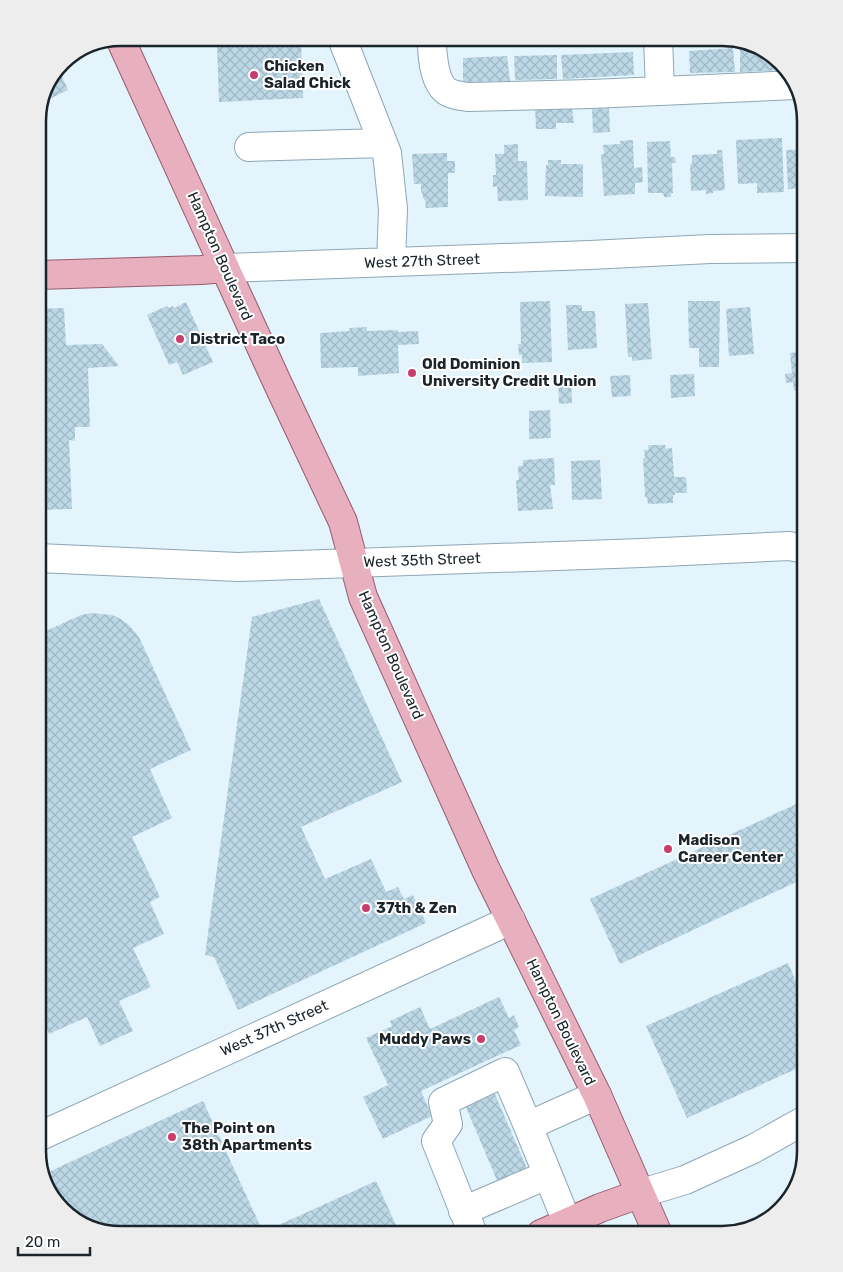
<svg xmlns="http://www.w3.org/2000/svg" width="843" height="1272" viewBox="0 0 843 1272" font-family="Rubik,sans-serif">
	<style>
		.building { fill: url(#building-cross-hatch) }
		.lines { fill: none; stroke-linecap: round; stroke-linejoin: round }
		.minor-casing { stroke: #8da7b5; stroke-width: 30 }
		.major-casing { stroke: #965c6e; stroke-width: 30 }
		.minor { stroke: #fff; stroke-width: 28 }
		.major { stroke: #e8afbe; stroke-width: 28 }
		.poi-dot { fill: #c93d6d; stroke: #fff; stroke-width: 2 }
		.labels { text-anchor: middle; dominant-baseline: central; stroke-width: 4; stroke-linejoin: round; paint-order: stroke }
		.poi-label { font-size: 15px; font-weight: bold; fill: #1a242a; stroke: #fff; text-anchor: start }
		.street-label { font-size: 15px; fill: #1a242a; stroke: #fff }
		.rim { fill: none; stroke: #1a242a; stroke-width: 2.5 }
	</style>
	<defs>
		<pattern id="building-cross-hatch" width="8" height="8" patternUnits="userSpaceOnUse" patternTransform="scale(1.25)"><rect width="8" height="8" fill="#bcd7e6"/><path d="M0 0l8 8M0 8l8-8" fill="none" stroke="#a1b8c5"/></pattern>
	</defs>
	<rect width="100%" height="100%" fill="#e3f4fd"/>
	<path class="building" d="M301,42l2,56 -84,4 -2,-59z
		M757,47l7,2 21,21 -45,2v-24z
		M733,48l2,24 -45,1 -1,-22z
		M633,52l1,23 -71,4 -2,-24z
		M557,55v24l-42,1 -1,-24z
		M507,56l3,25 -47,1v-24z
		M59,70l9,20 -23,11 7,-17z
		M556,106l-1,3h17l2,14h-18v6h-20l-1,-22z
		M609,108l1,24 -17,1 -1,-24z
		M782,138l2,54 -27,1v-10l-19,1 -2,-44z
		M633,140l1,28 8,-1 1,15 -8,1v11l-31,2 -3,-42h3l-1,-9 17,-1v-3z
		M670,141l1,16h4l1,6h-4l1,30h-2v4h-7l-1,-4h-15l-1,-51z
		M518,144v17h9l1,39 -30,1 -1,-15 -4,1v-12h3l-1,-21h9v-9z
		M805,149v39l-17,1 -2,-39z
		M717,150h5l3,40 -12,1v2l-7,1v-4l-15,1 -1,-27h2v-9l25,-1z
		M447,153v8h8v12h-7v34l-22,1 -1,-8h-1l-3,-10v-6h-7l-2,-30z
		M548,160h13v4h22v33l-38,-1 1,-31h2z
		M550,301l2,61 -30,1v-8h-3l-1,-11h3l-1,-42z
		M688,301h32l-1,66h-20v-19h-10z
		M186,302l27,60 -30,13 -6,-13 -8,3 -22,-50 20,-9 1,2 5,-2 1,2z
		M648,303l4,56 -20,2v-4h-4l-3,-53z
		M566,305h16v6h13l2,37 -29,2z
		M750,307l4,47 -25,2 -3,-47z
		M64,308l2,37 36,-1 17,22 -31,2 2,59h-15v14l-6,-1 3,69 -34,1v-201z
		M367,327v4l31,-1v2l20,-1 1,13 -21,1 1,28 -41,3v-9l-37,1 -1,-35 30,-2 -1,-3z
		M805,351v39l-11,1 -1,-9 -7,1 -1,-9 7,-1 -2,-20z
		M694,374l1,22 -24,2 -1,-23z
		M630,375l1,21 -19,1 -2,-21z
		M558,379h13l1,24 -13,1z
		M550,410l1,28 -22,1v-28z
		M648,445h17l1,4 6,-1 2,29h12l1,16h-12v2h-2v8l-25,1 -1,-7h-2l-2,-39h2l-1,-8h5z
		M554,458l1,27h-5l3,24 -35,2 -2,-31h3l-1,-14h5v-6z
		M600,460l2,39 -30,1 -1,-39z
		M319,599l83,183 -101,45 24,52 46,-20 15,33 12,-5 6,12 9,-4 13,28 -188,87 -24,-53 -9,-2 47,-338z
		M91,613l21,2 9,4 9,7 9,11 52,113 -41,19 22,49 -40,19 28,60 -10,5 14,32 -31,14 18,39 -32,14 14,30 -33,15 -13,-29 -38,17 -11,-25v-392l6,15 37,-17z
		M805,800v78l-185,86 -30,-65z
		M788,963l17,39v63l-118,53 -41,-92z
		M499,997l10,21 5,-3 5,12 -5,3 7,15 -100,46 11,25 -49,23 -20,-42 25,-12 -22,-47 26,-12 -2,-5 30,-14 10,22z
		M491,1085l38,88 -30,12 -37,-87z
		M203,1101l60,131 113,-51 24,53h-284l-41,-13 -26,-29 -5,-18z"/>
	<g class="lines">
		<defs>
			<path id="minor" d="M658,38l2,53
				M432,40c0,14 2,40 13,50 6,5 16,6 23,7l123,-3 205,-9
				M343,41l44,112 6,56 -2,53
				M249,147l134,-4
				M225,268l365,-13 120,-6 95,-1
				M38,558l200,9 404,-14 147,-7 16,3
				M528,1126l39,96
				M38,1137l473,-217
				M639,1194l46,-14 68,-31 52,-29
				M463,1211l84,-36
				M473,1234l-37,-93 12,-17 -5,-22 62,-30 23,54 69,-31"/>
			<path id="major" d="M122,43l155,339 66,140 20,75 123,273 111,225 61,139
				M38,275l163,-5 24,-2
				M541,1234l59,-26 39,-14"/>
		</defs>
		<use href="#minor" class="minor-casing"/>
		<use href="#major" class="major-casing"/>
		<use href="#minor" class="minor"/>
		<use href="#major" class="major"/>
	</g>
	<g class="poi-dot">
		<circle cx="254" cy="75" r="5"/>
		<circle cx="180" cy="339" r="5"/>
		<circle cx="412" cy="373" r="5"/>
		<circle cx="668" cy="849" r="5"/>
		<circle cx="366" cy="908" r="5"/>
		<circle cx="481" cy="1039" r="5"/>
		<circle cx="172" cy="1137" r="5"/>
	</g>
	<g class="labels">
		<g class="poi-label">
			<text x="264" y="66">Chicken<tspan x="264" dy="17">Salad Chick</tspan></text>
			<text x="190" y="339">District Taco</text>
			<text x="422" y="364">Old Dominion<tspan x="422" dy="17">University Credit Union</tspan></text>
			<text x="678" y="840">Madison<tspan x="678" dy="17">Career Center</tspan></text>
			<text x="376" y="908">37th &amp; Zen</text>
			<text x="471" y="1039" text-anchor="end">Muddy Paws</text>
			<text x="182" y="1128">The Point on<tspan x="182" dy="17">38th Apartments</tspan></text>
		</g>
		<g class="street-label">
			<text transform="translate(220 256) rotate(66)">Hampton Boulevard</text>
			<text transform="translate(422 261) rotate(-2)">West 27th Street</text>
			<text transform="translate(422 560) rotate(-2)">West 35th Street</text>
			<text transform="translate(391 655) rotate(66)">Hampton Boulevard</text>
			<text transform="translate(561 1022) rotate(64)">Hampton Boulevard</text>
			<text transform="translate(274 1028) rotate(-24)">West 37th Street</text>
		</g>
	</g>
	<path d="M0 0H843V1272H0ZM121 46H722A75 75 0 0 1 797 121V1151A75 75 0 0 1 722 1226H121A75 75 0 0 1 46 1151V121A75 75 0 0 1 121 46Z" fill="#ededee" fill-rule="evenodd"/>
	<path class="rim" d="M121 46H722A75 75 0 0 1 797 121V1151A75 75 0 0 1 722 1226H121A75 75 0 0 1 46 1151V121A75 75 0 0 1 121 46Z"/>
	<path d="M18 1247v8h72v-8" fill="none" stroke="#1a242a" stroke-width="2.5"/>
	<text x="25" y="1247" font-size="15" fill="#1a242a" stroke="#ffffff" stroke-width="4" paint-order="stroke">20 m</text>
</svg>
